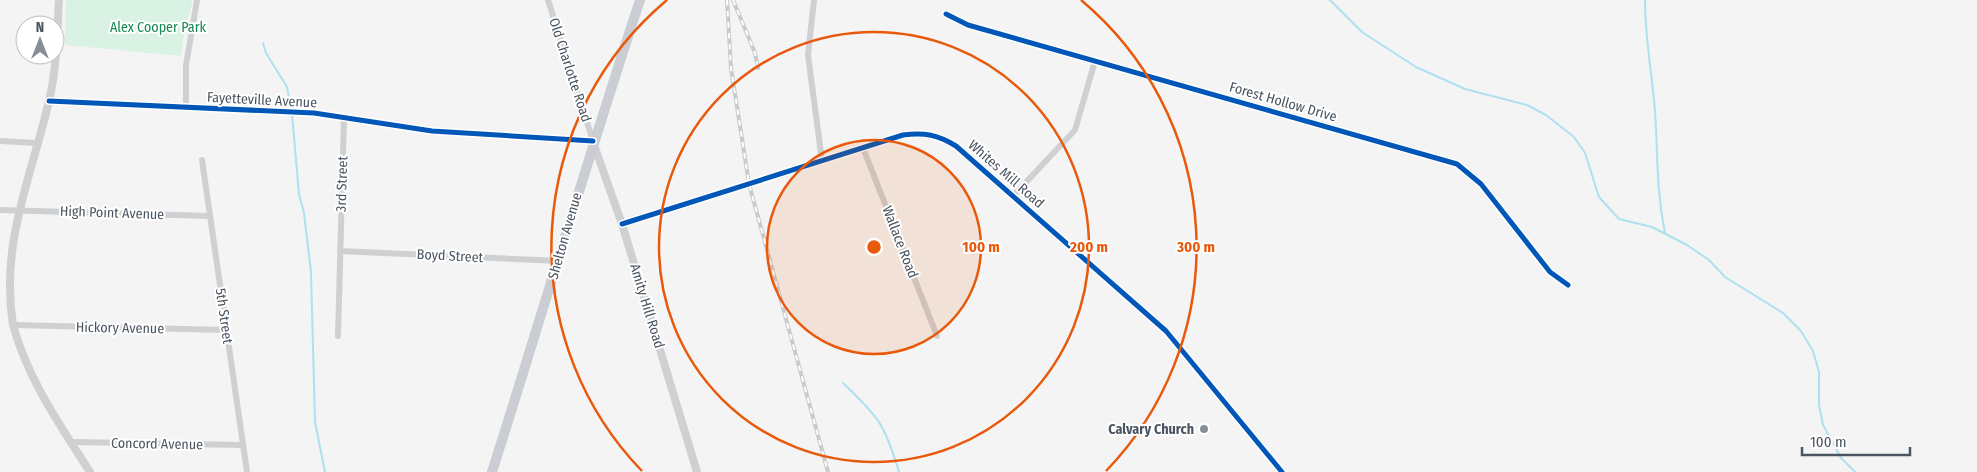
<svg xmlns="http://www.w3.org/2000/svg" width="1977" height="472" viewBox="0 0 1977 472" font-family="'Fira Sans Condensed',sans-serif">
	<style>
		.green { fill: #d9f2e4 }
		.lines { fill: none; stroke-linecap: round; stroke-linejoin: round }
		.stream { stroke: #aee0f0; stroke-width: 2 }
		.minor { stroke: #ced0d2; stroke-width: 6 }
		.tertiary { stroke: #ced0d2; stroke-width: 8 }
		.primary { stroke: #cacdd1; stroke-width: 10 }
		.rail-casing { stroke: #c9cacc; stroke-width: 4 }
		.rail { stroke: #fff; stroke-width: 2; stroke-dasharray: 5.5; stroke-linecap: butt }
		.cycleway-casing { stroke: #fff; stroke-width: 8 }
		.cycleway { stroke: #0057b8; stroke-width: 5 }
		.ring { fill: none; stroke: #e8590c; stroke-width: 2.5 }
		.poi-dot { fill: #868d94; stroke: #fff; stroke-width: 2 }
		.labels { text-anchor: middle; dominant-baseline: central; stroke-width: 4; stroke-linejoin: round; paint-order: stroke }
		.park-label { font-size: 14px; fill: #178652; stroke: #fff }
		.street-label { font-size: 14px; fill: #4a5561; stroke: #fff }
		.poi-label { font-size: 14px; font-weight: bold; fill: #4a5561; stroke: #fff; text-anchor: end }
		.centre { fill: #e8590c; stroke: #fff; stroke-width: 2.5 }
		.ring-label { font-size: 15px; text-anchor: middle; font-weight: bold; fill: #e8590c; stroke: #fff; stroke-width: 4; stroke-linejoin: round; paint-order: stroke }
	</style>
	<rect width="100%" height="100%" fill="#f4f4f4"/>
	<path class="green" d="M66,0h127l-8,29 -4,27 -116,-11z"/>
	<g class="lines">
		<path class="stream" d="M1330,0l32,32 54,35 49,22 62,16 19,10 28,22 11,16 14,44 20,22 33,8 35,18 22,15 16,17 58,36 18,18 12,20 6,21v33l4,20 18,33 14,14
			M1645,0c0,39 7,73 10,111 3,43 1,78 10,122
			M263,43l3,10 21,34 4,22
			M292,114l7,80 5,19 7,59 4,150 10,50
			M843,383c36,34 42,42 56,89"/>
		<path class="minor" d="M814,0l-6,55 14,106
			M946,14l22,11 489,139 24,20 69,88 18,13
			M49,101l265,12 118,18 161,10 -45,-141
			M186,108v-43l11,-65
			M0,141l36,2
			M863,148l74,188
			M202,160l45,312
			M1014,195l61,-65 20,-69
			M0,210l210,6
			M622,224l281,-89c22,-3 35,0 53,11l210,185 116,141
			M340,251l219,10
			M13,325l213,5
			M338,336l6,-219
			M71,442l172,3"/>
		<path class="tertiary" d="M59,0c-2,34 -2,68 -10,101 -18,77 -49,143 -36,224 15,55 47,100 77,147
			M593,142l29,82 75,248"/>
		<path class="primary" d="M492,472c50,-157 96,-315 148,-472"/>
		<defs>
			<path id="rail" d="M727,0l4,68 18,116 79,288
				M733,0l22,53 3,15"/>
		</defs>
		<use href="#rail" class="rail-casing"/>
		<use href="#rail" class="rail"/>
		<defs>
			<path id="cycleway" d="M946,14l22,11 489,139 24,20 69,88 18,13
				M49,101l265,12 118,18 161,10
				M622,224l281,-89c22,-3 35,0 53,11l210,185 116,141"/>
		</defs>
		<use href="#cycleway" class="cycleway-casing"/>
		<use href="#cycleway" class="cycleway"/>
	</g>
	<circle cx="874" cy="247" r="107" fill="#e8590c" fill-opacity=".12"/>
	<g class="ring">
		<circle cx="874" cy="247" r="107"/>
		<circle cx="874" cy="247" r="215"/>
		<path d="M642 471A322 322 0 0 1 667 0M1081 0A322 322 0 0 1 1106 471"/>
	</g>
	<circle class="poi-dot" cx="1204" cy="429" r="5"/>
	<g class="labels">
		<g class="park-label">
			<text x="158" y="27">Alex Cooper Park</text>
		</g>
		<g class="street-label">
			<text transform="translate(570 70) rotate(72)">Old Charlotte Road</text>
			<text transform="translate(262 100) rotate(3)">Fayetteville Avenue</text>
			<text transform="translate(1283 102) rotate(16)">Forest Hollow Drive</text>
			<text transform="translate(1006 174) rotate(41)">Whites Mill Road</text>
			<text transform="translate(342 184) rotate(-88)">3rd Street</text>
			<text transform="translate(112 213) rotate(2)">High Point Avenue</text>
			<text transform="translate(565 236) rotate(-74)">Shelton Avenue</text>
			<text transform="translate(900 242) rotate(69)">Wallace Road</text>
			<text transform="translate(450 256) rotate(3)">Boyd Street</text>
			<text transform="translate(647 306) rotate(73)">Amity Hill Road</text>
			<text transform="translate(224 316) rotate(82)">5th Street</text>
			<text transform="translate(120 328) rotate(1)">Hickory Avenue</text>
			<text transform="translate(157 444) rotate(1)">Concord Avenue</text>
		</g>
		<g class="poi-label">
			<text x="1194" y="429">Calvary Church</text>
		</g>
	</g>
	<circle cx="874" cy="247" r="8" class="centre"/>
	<g class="ring-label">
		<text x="981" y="252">100 m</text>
		<text x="1089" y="252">200 m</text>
		<text x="1196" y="252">300 m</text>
	</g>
	<g transform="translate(40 40)"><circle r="24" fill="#ffffff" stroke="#b7bbc0"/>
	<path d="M0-4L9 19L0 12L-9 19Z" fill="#868d94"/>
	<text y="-8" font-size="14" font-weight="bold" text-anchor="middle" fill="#4a5561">N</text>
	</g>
	<path d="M1802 447v8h108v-8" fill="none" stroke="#4a5561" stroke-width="2.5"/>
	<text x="1810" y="447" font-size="15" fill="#4a5561" stroke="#ffffff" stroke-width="4" paint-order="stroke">100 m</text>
</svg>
